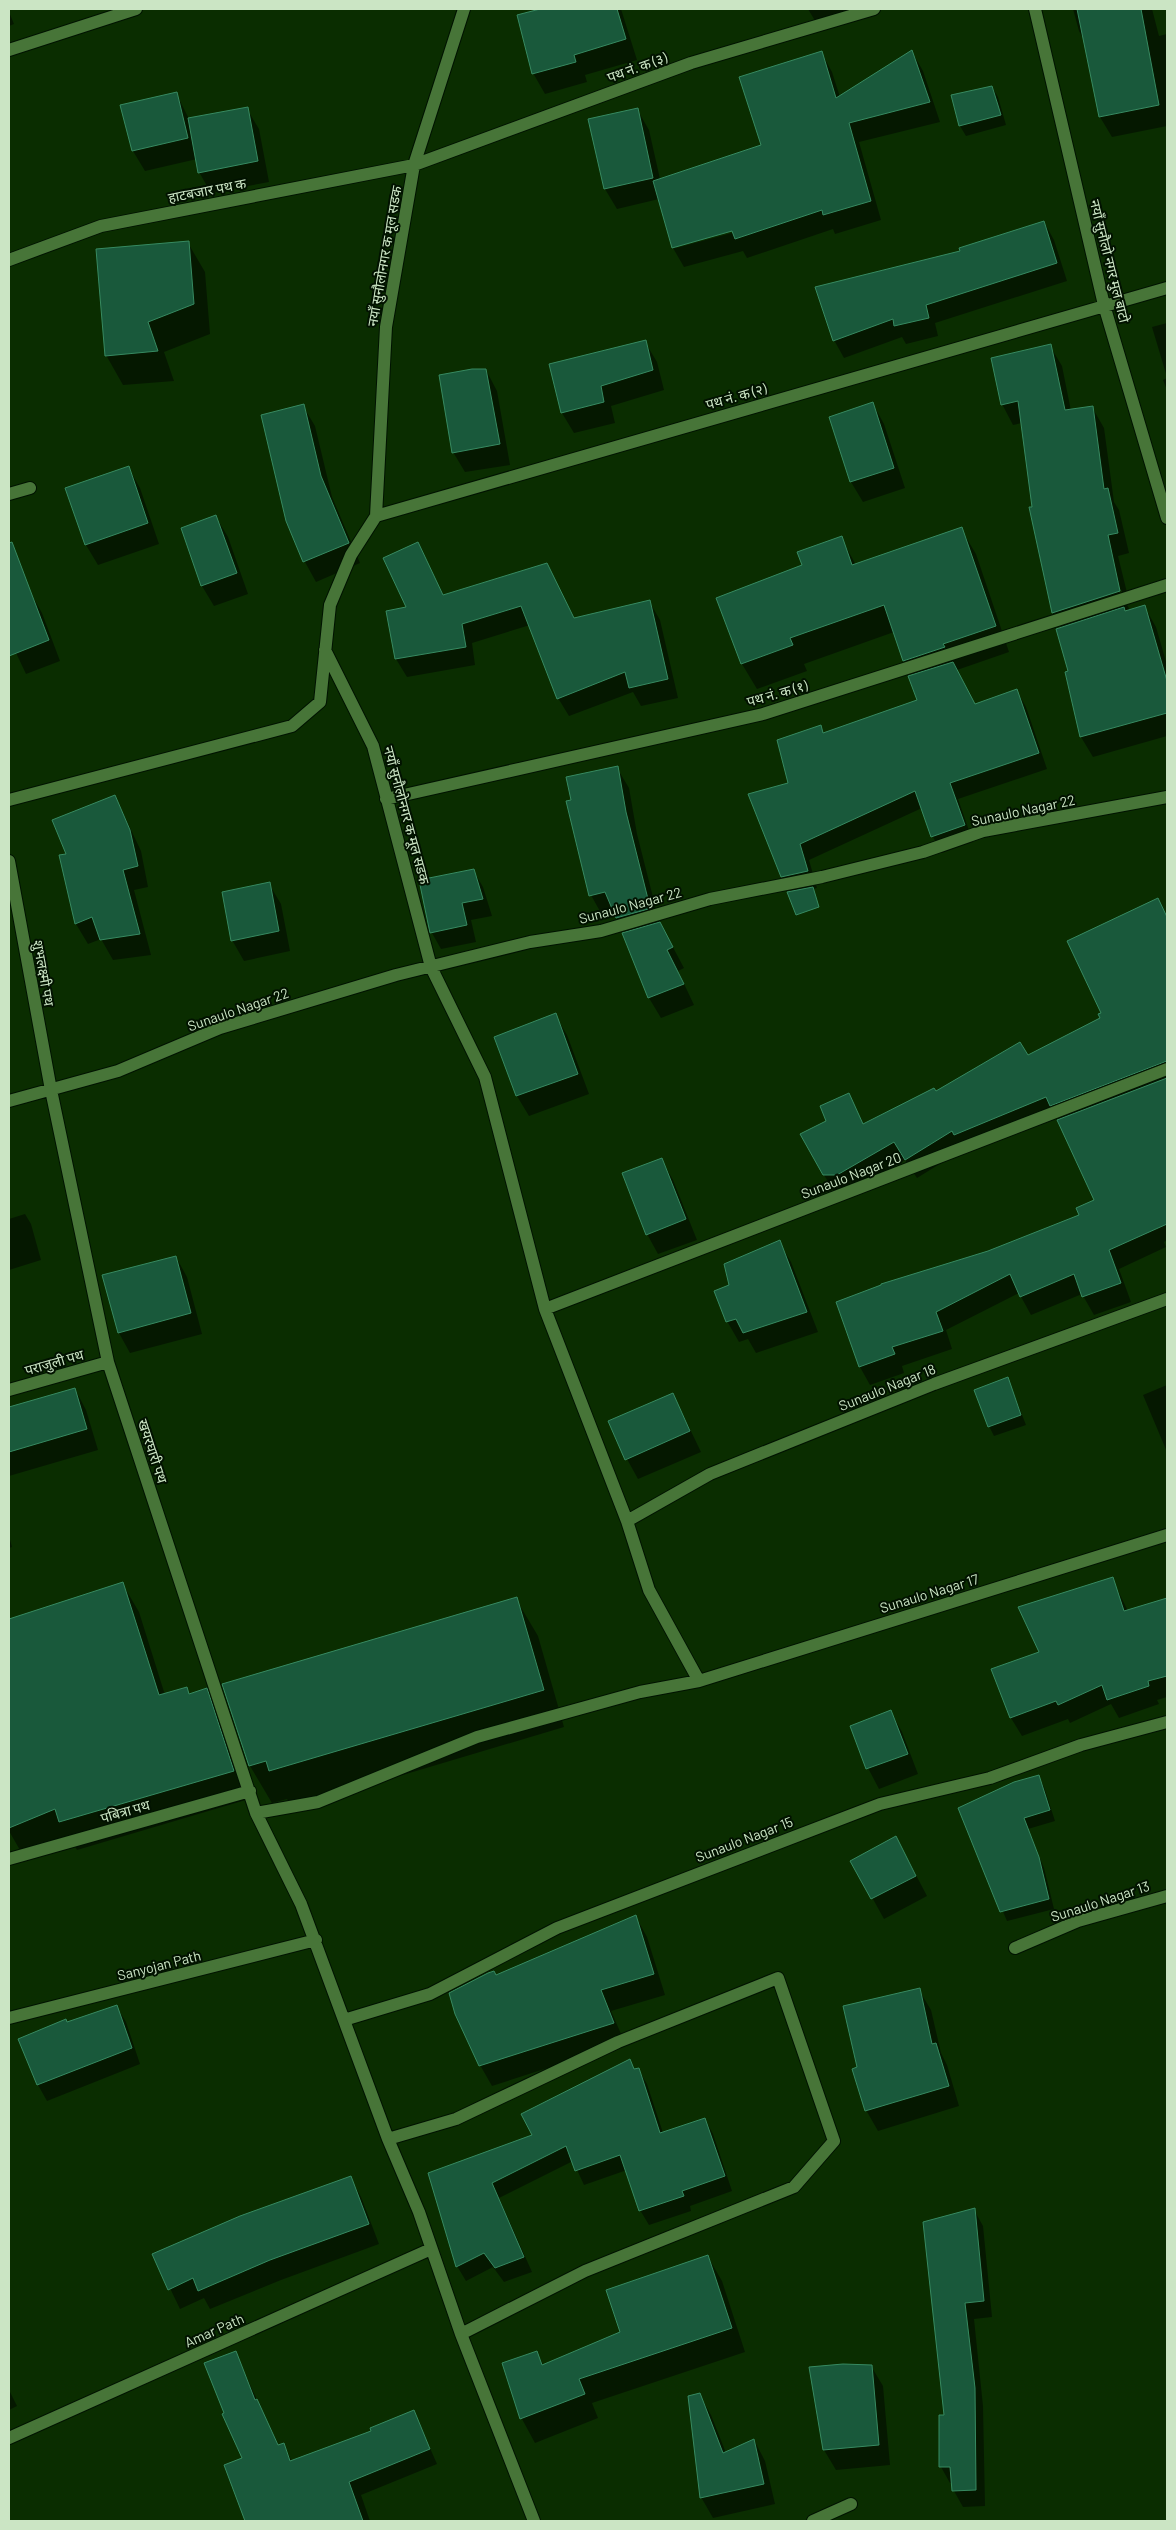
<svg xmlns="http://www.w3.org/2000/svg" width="1176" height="2530" viewBox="0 0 1176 2530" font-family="Barlow,'Noto Sans Devanagari',sans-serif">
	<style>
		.shadow { fill: #0007; fill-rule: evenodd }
		.building { fill: #19593b; stroke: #378a61 }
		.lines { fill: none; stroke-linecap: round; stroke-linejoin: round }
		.street-casing { stroke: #001300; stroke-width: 14 }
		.street { stroke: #477538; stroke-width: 12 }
		.labels { text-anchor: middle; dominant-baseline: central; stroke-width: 4; stroke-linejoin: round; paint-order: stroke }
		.street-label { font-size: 14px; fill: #cbe5c4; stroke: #021200 }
	</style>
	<rect width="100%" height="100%" fill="#0a2d00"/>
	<path class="shadow" d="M545,9h76l16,51 -52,15 2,7 -42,12 -12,-21 -15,-57z
		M808,9h63l-54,15z
		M1073,9h79l7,27 8,-2v92l-55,11 -12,-20 -15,-75 -6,-11z
		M9,12l5,12 -5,2z
		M821,52l11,20 8,25 72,-45 11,19 17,51 -81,20 22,78 -46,14 -2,-5 -86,29 -4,-7 -59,16 -11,-19 -14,-49 -42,10 -12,-20 32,-80 12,21 11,49 102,-34zM738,228l1,3 -63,17v-2z
		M992,87l6,10 8,28 -40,11 -6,-10 -7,-30z
		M176,93l13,26 58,-10 12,20 10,53 -58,11 -12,-21 -2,-13 -52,12 -12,-20 -11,-45z
		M1044,222l10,18 13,41 -132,42 3,13 -32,8 -4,-7 -58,21 -10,-18 127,-88z
		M188,243l17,29 5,62 -46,18 10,29 -51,4 -17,-30z
		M1167,323v54l-15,-50z
		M645,342l12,20 7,28 -53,16 4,17 -41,10 -12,-20z
		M1050,346l12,20 9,45 21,-4 12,21 10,74 5,8 10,43 -11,3 12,49 -12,-20 -2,2 14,23 14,-4 12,21 11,38v71l-74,21 -12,-20 -19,-109 -9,-15 -22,-105h3l-12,-85 -9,2 -11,-21z
		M486,370l11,21 13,74 -45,7 -12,-20z
		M1167,378v12l-4,-10z
		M873,404l11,20 21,64 -42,14 -12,-20z
		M303,406l12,20 17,71 28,66 -44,19 -11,-20 -18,-41z
		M128,467l12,21 19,56 -61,21 -12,-20 -19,-56z
		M216,517l12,20 20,57 -34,12 -12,-20 -20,-57z
		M961,529l15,25 33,98 -52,18 18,36 42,-15 9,16 21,62 -89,30 15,43 -31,11 -9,-16 -11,-29 -113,52 8,28 -25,5 -10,-17 7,-92 31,-57 4,7 94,-33 -5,-25 -9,-16 -10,-28 -90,32 3,7 -50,18 -15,-25 -25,-66 86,-32 38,-28 15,27z
		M417,543l27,53 102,-32 29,55 74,-18 11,19 18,78 -37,8 -8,-14 -64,24 -11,-18 -28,-73 -58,18 3,22 -68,12 -11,-18 -8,-47 20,-4z
		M30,592l12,21 18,48 -34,13 -17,-36v-37z
		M617,768l12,20 8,46 22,87 25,47 -6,3 16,34 -33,13 -12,-20 -26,-64h3l-12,-22 -12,3 -11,-20 -18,-94z
		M115,796l26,55 7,36 -14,3 17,65 -38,5 -12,-21 -13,5 -12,-20 -15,-68 6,-1z
		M473,870l10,17 9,29 -21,4 5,22 -35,7 -9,-16z
		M269,884l12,20 9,47 -46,10 -12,-21z
		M1158,900l9,16v324l-3,2 2,5 -47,22 12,33 -37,13 -12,-21 -51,21 -12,-22 -73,37 6,19 -50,17 2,7 -34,12 -10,-18 -23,-64 151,-51 93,-36 15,-16 -39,-85 -93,34 -47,29 -12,-18 -58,33h-12l-11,-18 4,-54 20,-27 16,31 71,-33 93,-36 74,-37z
		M555,1015l12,20 22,59 -60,22 -12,-20 -21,-59z
		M661,1159l12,21 24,60 -39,14 -11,-20z
		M25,1214l6,10 10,36 -32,10v-51z
		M779,1242l12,20 27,70 -62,21 -8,-14 -9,3 -12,-21 4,-36z
		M176,1257l11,20 15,57 -72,19 -11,-20z
		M1008,1379l18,46 -32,11 -5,-10z
		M1167,1385v67l-24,-57z
		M75,1389l11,21 12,40 -89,26v-67z
		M673,1394l28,58 -63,27 -11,-20z
		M9,1536l3,11 -3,1z
		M1112,1579l16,32 39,-12v98l-10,3 2,4 -40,14 -8,-14 -41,19 -2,-4 -46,17 -11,-18 -18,-48 47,-18z
		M122,1583l17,29 26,83 21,-6 4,6 16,-5 16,28 27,81 -172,51 -7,-12 -46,19 -15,-26v-211z
		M516,1599l22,37 26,91 -272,81 -5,-9 -15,4 -22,-37 -26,-81z
		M891,1712l11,20 16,42 -39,15 -11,-21z
		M1039,1777l5,10 11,34 -27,8 16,39 10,41 -47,12 -48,-112z
		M907,1858l20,38 -43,23 -32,-58z
		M636,1917l11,20 18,58 -54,16 14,32 -133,43 -12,-21 16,-88z
		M919,1990l12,20 10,43 6,12 12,41 -81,25 -12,-21 -8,-42z
		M116,2006l10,16 14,42 -93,37 -9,-16 29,-62z
		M629,2060l6,10 3,-1 9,15 16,49 42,-14 8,15 19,57 -42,15 1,5 -42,14 -9,-15 -13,-40 -43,15 -11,-24 -74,37 33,74 -28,10 -11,-15 -27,14 -9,-15 -27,-93 103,-37z
		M350,2177l11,20 18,47 -98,36 -71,29 -6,-11 -24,11 -26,-54z
		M974,2210l9,16 9,91 -18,2 9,87 2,100 -22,1 -9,-16 -1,-8h-3l-9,-16z
		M708,2257l14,24 23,71 -153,51 6,15 -63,25 -13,-24 -19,-56 33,-11 8,14 78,-33z
		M235,2353l44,93 4,-1 9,16 80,-29 42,-20 23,52 -76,31 9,26h-54l-9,-23 -63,-39z
		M871,2366l12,20 7,79 -54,5 -12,-20z
		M9,2390l8,16 -8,4z
		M699,2394l12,21 15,38 28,-13 11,21 10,43 -62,14 -12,-21z"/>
	<path class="building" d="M540,9h77l9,30 -52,16 2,7 -44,12 -15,-59z
		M1077,9h64l18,96 -60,12z
		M912,50l18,52 -81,21 22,78 -48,14 -1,-5 -87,29 -3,-8 -60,17 -19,-67 108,-36 -22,-68 83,-26 14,47z
		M992,86l9,29 -42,11 -8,-31z
		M177,92l11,46 -56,13 -12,-46z
		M248,107l10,54 -60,12 -10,-55z
		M638,108l15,70 -49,11 -16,-70z
		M1044,221l13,42 -131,42 3,13 -35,8 -1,-7 -60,22 -18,-54 145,-36 -1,-3z
		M189,241l5,63 -46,18 10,29 -53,5 -9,-107z
		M646,340l7,30 -52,16 3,16 -43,11 -12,-49z
		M1051,344l14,66 28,-4 11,83 4,-1 10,45 -10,2 12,56 -68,22 -23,-106h3l-14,-106 -17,4 -10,-47z
		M472,369h14l14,75 -48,9 -13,-78z
		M873,402l21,66 -44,14 -21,-65z
		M304,404l17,72 28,67 -46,19 -17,-41 -25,-106z
		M129,466l19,57 -63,22 -20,-57z
		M216,515l21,58 -36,13 -20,-58z
		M962,527l34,99 -53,18 2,3 -42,14 -19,-56 -94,33 3,7 -52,19 -25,-66 86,-33 -5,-13 45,-16 10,29z
		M12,542l37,98 -40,16v-113z
		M418,542l25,53 104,-32 27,55 76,-18 18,79 -39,9 -4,-16 -68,27 -36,-93 -59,18 4,23 -71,12 -9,-48 20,-4 -23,-49z
		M1145,605l22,76v32l-87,24 -15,-65 3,-1 -12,-42 68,-22 1,4z
		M953,662l22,42 42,-15 22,64 -89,30 15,42 -34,12 -16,-46 -115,53 8,27 -27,6 -33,-83 40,-11 -11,-43 44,-15 2,8 94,-33 -9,-24z
		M618,766l8,46 22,87 4,9 -36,10 -11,-26 -16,4 -23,-95 5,-1 -5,-23z
		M115,795l15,35 8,36 -15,4 17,64 -40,6 -8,-23 -17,7 -16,-69 7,-1 -14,-34z
		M474,869l9,30 -21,4 5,22 -37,8 -11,-53z
		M270,882l9,49 -48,10 -9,-49z
		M813,887l6,20 -23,8 -9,-23z
		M1158,898l9,19v144l-117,45 -4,-9 -92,38 -2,-4 -47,29 -11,-18 -57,33h-14l-23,-41 26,-13 -6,-15 29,-13 14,31 71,-36 2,3 84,-49 8,13 72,-37 -2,-4 3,-1 -34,-72z
		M660,922l13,25 -6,3 17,34 -36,14 -26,-65z
		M556,1013l22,61 -62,22 -22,-59z
		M1167,1078v146l-58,26 12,33 -39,14 -8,-23 -54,23 -10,-23 -74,38 7,19 -51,16 3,7 -36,13 -23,-65 45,-17v-1l107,-33 91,-36 -3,-7 18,-8 -37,-80z
		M662,1158l24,61 -40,16 -24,-62z
		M780,1240l27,72 -64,21 -7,-14 -10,3 -12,-31 15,-6 -5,-21z
		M176,1256l15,57 -73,20 -16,-58z
		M1008,1377l13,38 -33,12 -14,-37z
		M75,1388l12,41 -78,23v-45z
		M673,1393l17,38 -65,29 -17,-39z
		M1113,1577l11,34 43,-13v78l-19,5 1,5 -42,14 -5,-15 -44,20 -2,-4 -46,17 -19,-49 48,-17 -21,-45z
		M123,1582l36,113 28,-8 2,7 18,-6 27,83 -175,51 -4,-13 -46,19v-209z
		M517,1597l27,93 -275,81 -3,-10 -17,5 -27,-82z
		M891,1710l17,44 -42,15 -16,-43z
		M1039,1775l11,35 -26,8 15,39 10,42 -49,13 -42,-104 56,-26z
		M896,1836l20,40 -45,23 -21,-38z
		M636,1915l18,59 -53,16 13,33 -135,43 -24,-52 -6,-21 39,-20 6,-2 2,4z
		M920,1988l12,56 4,-1 13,43 -84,25 -13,-42 5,-2 -14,-61z
		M117,2005l15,43 -95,37 -19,-46 48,-20 1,3z
		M630,2059l4,10 5,-1 21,65 45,-15 20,58 -43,15 2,5 -45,15 -19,-56 -45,16 -9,-25 -74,37 32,74 -29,11 -11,-15 -28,14 -28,-94 104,-38 -11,-21z
		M351,2176l18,48 -99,36 -72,31 -5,-13 -25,12 -16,-36 88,-38z
		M975,2208l9,93 -19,2 10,85 1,102 -24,1 -2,-24h-11v-52h5l-21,-193z
		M708,2255l24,73 -153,51 6,15 -65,25 -18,-56 35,-12 5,14 78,-33 -14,-42z
		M236,2351l19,49 2,-1 21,46 6,-2 6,18 81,-30 -1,-3 44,-18 16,39 -81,33 14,39h-118l-21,-56 18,-7 -20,-44 2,-1 -20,-50z
		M843,2364l29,1 7,80 -56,5 -14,-83z
		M700,2393l23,60 31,-14 10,45 -64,14 -12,-102z"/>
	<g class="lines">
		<defs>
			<path id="street" d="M1035,9l69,296 63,213
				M9,50l127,-41
				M9,260l92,-34 313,-61 277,-102 183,-54
				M9,494l21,-6
				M376,516l791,-228
				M376,516l10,-189 28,-162 50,-156
				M325,650l48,96 58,221 54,110 60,232 82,212 22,69 50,91
				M386,799l377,-85 404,-129
				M9,800l283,-74 28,-24 10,-97 21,-50 25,-39
				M9,861l42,229 57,272 148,451 45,91 87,235 31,73 42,122 73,187
				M9,1101l109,-30 102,-43 176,-53 134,-33 71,-11 109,-32 112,-22 101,-25 60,-21 184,-34
				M545,1309l622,-240
				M9,1390l99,-28
				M627,1521l83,-47 224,-90 233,-85
				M256,1813l62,-11 159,-65 163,-45 59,-11 468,-146
				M9,1859l241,-68
				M1015,1948l63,-27 89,-25
				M9,2018l307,-78
				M344,2020l86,-26 127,-66 323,-124 110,-26 91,-33 86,-23
				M388,2139l68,-20 162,-77 160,-64 56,163 -40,46 -209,84 -124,63
				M9,2438l422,-189
				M813,2521l38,-17"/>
		</defs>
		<use href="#street" class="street-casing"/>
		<use href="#street" class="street"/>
	</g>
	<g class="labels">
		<g class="street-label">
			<text transform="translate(637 67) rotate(-20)">पथ नं. क (३)</text>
			<text transform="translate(207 190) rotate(-11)">हाटबजार पथ क</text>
			<text transform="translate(384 256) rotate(-80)">नयाँ सुनौलोनगर क मूल सडक</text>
			<text transform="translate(1110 261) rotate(76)">नयाँ सुनौलो नगर मुल बाटो</text>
			<text transform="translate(736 396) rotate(-16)">पथ नं. क (२)</text>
			<text transform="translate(777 693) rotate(-16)">पथ नं. क (१)</text>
			<text transform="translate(1023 810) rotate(-12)">Sunaulo Nagar 22</text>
			<text transform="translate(407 815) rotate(75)">नयाँ सुनौलोनगर क मूल सडक</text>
			<text transform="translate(630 905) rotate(-15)">Sunaulo Nagar 22</text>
			<text transform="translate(44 973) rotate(80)">शुभलक्ष्मी पथ</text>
			<text transform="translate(238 1009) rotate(-19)">Sunaulo Nagar 22</text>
			<text transform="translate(851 1175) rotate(-21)">Sunaulo Nagar 20</text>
			<text transform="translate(54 1362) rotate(-16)">पराजुली पथ</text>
			<text transform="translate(887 1387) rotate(-22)">Sunaulo Nagar 18</text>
			<text transform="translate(153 1451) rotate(72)">खयरघारी पथ</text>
			<text transform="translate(929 1593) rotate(-17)">Sunaulo Nagar 17</text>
			<text transform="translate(125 1811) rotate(-16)">पबित्रा पथ</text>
			<text transform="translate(744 1839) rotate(-21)">Sunaulo Nagar 15</text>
			<text transform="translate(1100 1901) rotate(-18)">Sunaulo Nagar 13</text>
			<text transform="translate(159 1965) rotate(-14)">Sanyojan Path</text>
			<text transform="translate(214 2330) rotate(-24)">Amar Path</text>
		</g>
	</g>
	<rect width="1176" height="2530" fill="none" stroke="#cbe5c4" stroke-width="20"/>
</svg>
